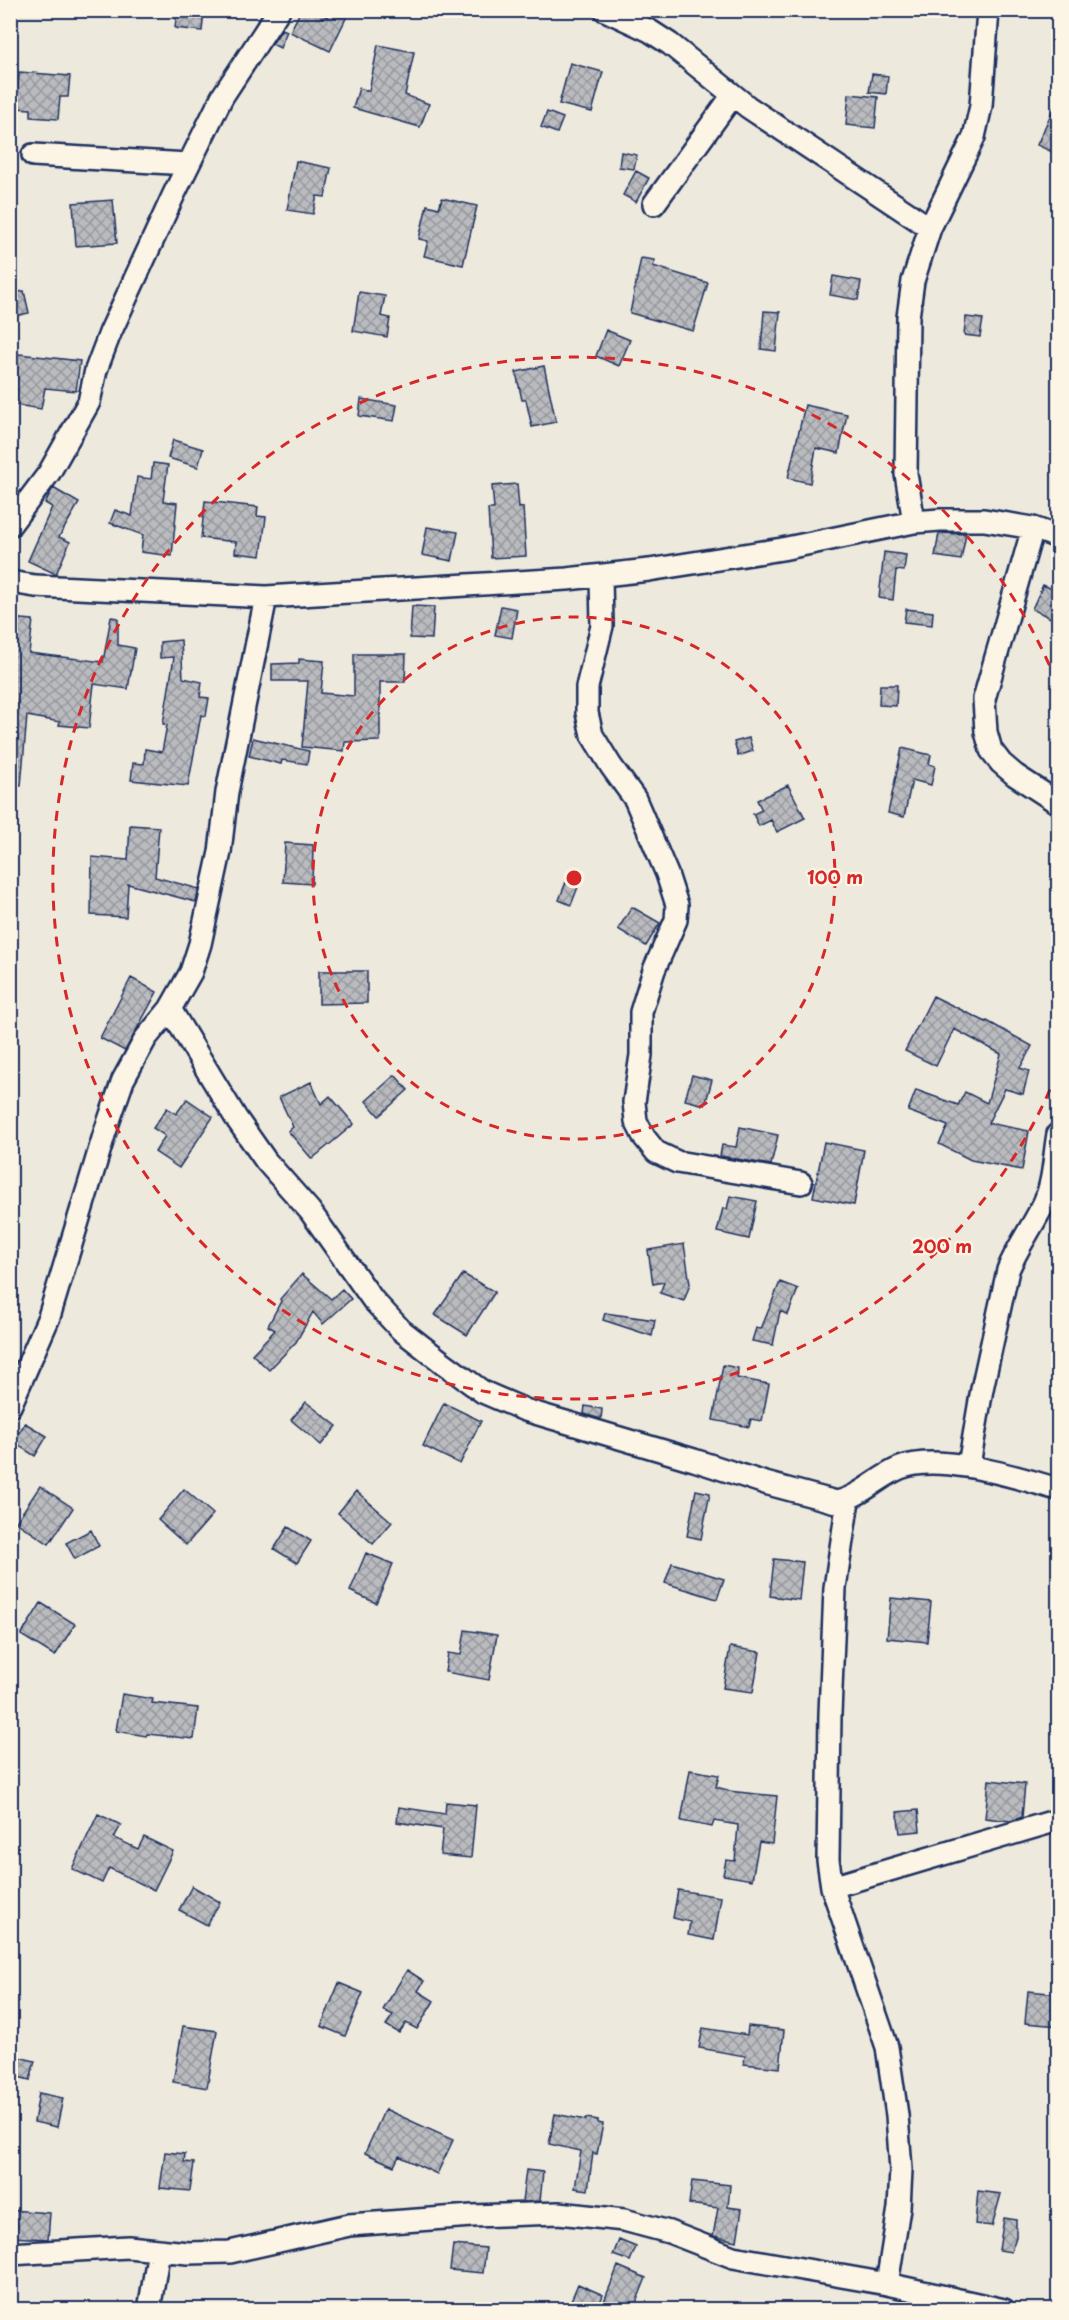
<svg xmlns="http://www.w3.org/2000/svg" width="1069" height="2320" viewBox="0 0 1069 2320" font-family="'Playpen Sans',sans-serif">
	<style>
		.building { fill: url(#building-cross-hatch); stroke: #1b2f5e; stroke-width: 1.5 }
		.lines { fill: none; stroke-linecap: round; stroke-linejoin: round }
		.minor-casing { stroke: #1b2f5e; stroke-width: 26 }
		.minor { stroke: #fcf5e5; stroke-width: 21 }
		.ring { fill: none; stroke: #d62828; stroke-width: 3; stroke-dasharray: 10 8 }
		.centre { fill: #d62828; stroke: #fcf5e5; stroke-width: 3 }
		.ring-label { font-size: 18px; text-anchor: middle; font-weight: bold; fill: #d62828; stroke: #fcf5e5; stroke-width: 4.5; stroke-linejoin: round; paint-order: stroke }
	</style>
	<defs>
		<pattern id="building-cross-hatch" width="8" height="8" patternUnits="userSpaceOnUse" patternTransform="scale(1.5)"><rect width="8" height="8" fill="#babbbe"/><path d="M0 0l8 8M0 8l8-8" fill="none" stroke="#96989e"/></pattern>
	</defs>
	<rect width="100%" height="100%" fill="#eee9dd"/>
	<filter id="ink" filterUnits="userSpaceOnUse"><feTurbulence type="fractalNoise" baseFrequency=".0167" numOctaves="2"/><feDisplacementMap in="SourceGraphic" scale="12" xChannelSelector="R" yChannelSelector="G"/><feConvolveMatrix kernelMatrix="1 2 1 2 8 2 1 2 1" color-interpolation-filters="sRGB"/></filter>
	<g filter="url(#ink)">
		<path class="building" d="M177,10h27l-2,21 -27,-3z
			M301,10h12l14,7 3,-7h20l-20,41 -40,-19z
			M282,29l5,2 -7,17 -8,-4z
			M378,45l36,7 -9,43 24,9 -9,23 -67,-19 6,-20 10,3z
			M570,63l33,9 -11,40 -33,-8z
			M19,72l51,4 -2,21h-8l-2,22 -27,-2v-8l-15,-1z
			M872,74l16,2 -2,18 -17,-2z
			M849,94l29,3 -3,31 -29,-3z
			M1059,96v59l-22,-10z
			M547,112l16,6 -6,15 -16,-6z
			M621,152l16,3 -3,14 -15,-2z
			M296,161l35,7 -6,29 -8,-1 -4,18 -26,-4z
			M636,171l13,7 -13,24 -13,-7z
			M442,198l35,8 -14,59 -39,-9 4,-15 -9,-2 8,-34 12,3z
			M113,200l4,43 -41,3 -3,-43z
			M641,258l14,2 -2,6 55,17 -15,48 -63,-18z
			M833,276l28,5 -3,19 -28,-5z
			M24,291l5,22 -19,4v-23z
			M359,292l26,4 -4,20 9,2 -3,19 -34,-6z
			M764,311l16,1 -4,39 -15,-2z
			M966,317l17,2 -3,18 -16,-2z
			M606,330l24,10 -11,26 -23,-10z
			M10,353l70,8 -4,30 -31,-3 -4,21 -31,-5z
			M544,366l12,56 -24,5 -6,-27h-4l-6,-28z
			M361,399l36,6 -3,16 -35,-5z
			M805,405l42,9 -8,39 -23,-5 -6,35 -22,-5z
			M173,440l30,9 -5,18 -30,-9z
			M153,463l15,2 -5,36 14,2 -5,53 -31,-4 2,-17 -33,-12 5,-13 17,6 5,-39 14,2z
			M517,484l2,24 4,-1 3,49 -35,2 -3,-49h6l-2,-23z
			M53,488l26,15 -20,34 11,5 -14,32 -28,-13 24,-54 -7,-4z
			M205,501l53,6 -1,9 9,1 -5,39 -26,-3 1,-11 -35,-4z
			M427,527l31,5 -6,29 -30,-6z
			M939,533l27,1 -5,26 -26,-4z
			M884,552l22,3 -2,16 -8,-1 -3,30 -14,-2z
			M1043,585l16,7v30l-27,-13z
			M412,606l22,1 -2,32 -22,-1z
			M501,606l16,3 -5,29 -17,-3z
			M906,609l27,3 -1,13 -28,-3z
			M111,617l7,1v27l17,3 -7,41 -34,-5 -5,44 -30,-3 1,-3 -33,-6 -6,70 -11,-1v-167l23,2 -4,33 74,9z
			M181,640l2,38 19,4 -2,15 9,1 -3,18 -5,-1 -13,71 -57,-6 2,-17 11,1 1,-15 17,3 5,-27 -4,-1 11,-67 -14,1v-16z
			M354,654h52l-1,28h-25v59l-35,1 -1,9 -42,-4 6,-66h-36v-17l27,-1v-4l25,2 -3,32 33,3z
			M880,685h17l-1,21 -17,-1z
			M253,738l56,13 -2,13 -25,-4 -1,4 -32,-8z
			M749,738l4,13 -15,5 -4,-14z
			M902,748l29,7 -2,9 6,2 -4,19 -19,-5 -8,37 -16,-4z
			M788,785l17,33 -28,14 -6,-12 -12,6 -6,-12 9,-4 -5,-10z
			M130,825l29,2 -4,50 44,12 -3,13 -68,-18 -2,33 -35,-2 1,-58 36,3z
			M285,843l28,2 -1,39 -29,-2z
			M566,882l12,5 -7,18 -12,-5z
			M632,907l28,16 -14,23 -28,-17z
			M319,971h48v32l-48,1z
			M131,978l26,14 -32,59 -25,-13z
			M933,996l53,26 1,-1 45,25 -12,22 9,3 -6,23 -18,-5 -17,34 41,8 -7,39 -51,-10 -32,-16 9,-18 -40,-15 8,-21 42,15 7,-13 22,11 14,-49 -47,-25 -18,37 -31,-15z
			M395,1075l13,15 -29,26 -13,-15z
			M692,1075l20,5 -7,25 -20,-5z
			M311,1082l10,22 9,-8 24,28 -42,35 -24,-28 5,-4 -14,-30z
			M187,1099l26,18 -34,51 -24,-16 10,-16 -12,-8 14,-20 9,6z
			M740,1127l38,8 -7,30 -51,-9 2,-11 14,2z
			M824,1142l40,8 -10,55 -41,-8z
			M730,1196l27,5 -8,38 -32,-7 6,-24 4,1z
			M684,1244l6,40 -6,17 -24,-8 4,-11 -11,2 -5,-34z
			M302,1274l29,25 11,-10 9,10 -28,25 -10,-12 -17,30 -27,28 -17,-16 23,-24 -7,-4 13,-25 -1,-2z
			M463,1274l32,18 -28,43 -32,-20z
			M780,1282l18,7 -10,26 -8,-4 -7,34 -21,-4 4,-13 5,1z
			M605,1313l50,7 -3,16 -49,-16z
			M723,1365l15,3 -1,10 32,6 -7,37 -11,-2 -2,8 -36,-7z
			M306,1402l31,24 -16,19 -30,-25z
			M444,1403l37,18 -21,43 -37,-18z
			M585,1406l17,3 -1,10 -17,-5z
			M25,1423l22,13 -12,20 -22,-14z
			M40,1486l33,22 -24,36 -33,-22z
			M184,1489l29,25 -27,31 -28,-25z
			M696,1490l14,3 -9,46 -14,-3z
			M356,1491l36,31 -19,22 -35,-31z
			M288,1527l23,14 -14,22 -23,-14z
			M91,1530l8,16 -24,13 -9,-16z
			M366,1553l27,11 -17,39 -26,-12z
			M774,1559l29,3 -4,38 -29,-4z
			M672,1563l52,16 -7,20 -52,-16z
			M891,1598l40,4 -4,40 -40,-4z
			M41,1603l34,21 -20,32 -34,-21z
			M465,1630l32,5 -8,45 -44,-8 3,-19 13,2z
			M730,1647l30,5 -7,40 -30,-4z
			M122,1694l31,5 -1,4 46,5 -4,31 -47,-5 -1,2 -30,-5z
			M690,1770l29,5 -3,12 12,3v1l49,5 -5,48 -13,-2 -7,38 -29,-5 3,-15 9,1 3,-36 -24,-4 -2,6 -31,-6z
			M989,1780l36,4 -3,33 -11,4 -26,-3z
			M446,1802l30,3 -5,53 -31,-3 3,-26 -46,-7 2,-15 46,7z
			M918,1810l2,21 -20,2 -3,-21z
			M98,1814l23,11 -7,13 24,11 6,-12 29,14 -19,39 -45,-22 -7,15 -30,-14z
			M192,1886l28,16 -13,23 -28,-15z
			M678,1890l43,7 -7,43 -26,-5 2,-13 -17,-4z
			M407,1970l17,11 -6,10 16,10 -17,28 -11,-6 -7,10 -13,-8 7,-10 -10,-5z
			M339,1983l24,10 -18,43 -24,-10z
			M1028,1991l31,3v32l-34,-3z
			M183,2026l34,5 -10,57 -34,-6z
			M748,2026l36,4 -4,38 -36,-4 1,-8 -46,-8 4,-20 44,7z
			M14,2056l21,5 -5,19 -20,-5z
			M39,2093l24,5 -6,29 -23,-5z
			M385,2109l68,31 -16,34 -38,-18 -5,10 -29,-13z
			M555,2114l31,6v-2l12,2v3l5,1 -6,30 -4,-1 -5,37 -13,-2 6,-37 -32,-7z
			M165,2152l20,2 -1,8 10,1 -4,28 -30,-3z
			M526,2170l17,2 -3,29 -18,1z
			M692,2181l38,4 -2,22 14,2 -5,32 -24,-5 5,-28 -29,-4z
			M978,2191l23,3 -9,32 -17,-2z
			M10,2210l40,3 -2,26 -38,-2z
			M1004,2218l12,2v17l-5,15 -12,-2z
			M619,2240l17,7 -6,14 -17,-6z
			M453,2245l33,3 -3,25 -33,-3z
			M618,2266l28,12 -13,32h-18l-12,-6z
			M578,2284l25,11 -6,15h-30z"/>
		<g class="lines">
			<defs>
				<path id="minor" d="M605,10l45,21 20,13 78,63 182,121
					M33,155l155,9
					M654,204l79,-109
					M914,522l-8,-48 2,-157 5,-36 17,-53 44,-91 7,-31 7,-96
					M10,525l39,-52 40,-71 7,-32 14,-37 64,-139 48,-97 57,-87
					M1033,528l-49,171 2,33 5,18 10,13 14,12 43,28
					M601,576l1,50 -15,61v26l5,22 19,31 24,33 32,75 10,31 -1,15 -22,50 -13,42v43l-7,47 2,19 8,16 12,15 21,10 124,21
					M10,582l25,4 231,11 301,-18 82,-9 133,-21 132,-27 26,-2h44l49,8 25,9
					M170,1009l66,109 30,43 44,50 63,89 28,30 41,32 41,30 42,18 169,50 71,23 71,19c23,-4 42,-25 64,-34 40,-16 118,10 158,21
					M10,1406l39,-89 56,-185 18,-52 23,-42 24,-29 21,-37 9,-28 20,-92 7,-60 39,-195
					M969,1465l13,-76 26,-119c10,-24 25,-44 36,-67 10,-21 10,-47 14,-69
					M848,1500l-13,88 -5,126 -2,146 4,27 55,160 10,68 4,55 -2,38 -12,76
					M832,1887l226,-67
					M10,2254l118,-7 60,6 42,-1 119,-27 123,-9 87,-3 65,7 45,12 64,25 154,27 117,26
					M149,2310l10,-60"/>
			</defs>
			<use href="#minor" class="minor-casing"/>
			<use href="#minor" class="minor"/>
		</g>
	</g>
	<g class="ring">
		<circle cx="574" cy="878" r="261"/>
		<path d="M1057 1073A521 521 0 1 1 1057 683"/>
	</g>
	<circle cx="574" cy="878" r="9" class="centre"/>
	<g class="ring-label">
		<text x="835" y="884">100 m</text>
		<text x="942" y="1253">200 m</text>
	</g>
	<rect width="1069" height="2320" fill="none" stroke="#fcf5e5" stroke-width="36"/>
	<rect x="18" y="18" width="1033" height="2284" fill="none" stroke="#1b2f5e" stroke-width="2" filter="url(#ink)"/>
</svg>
